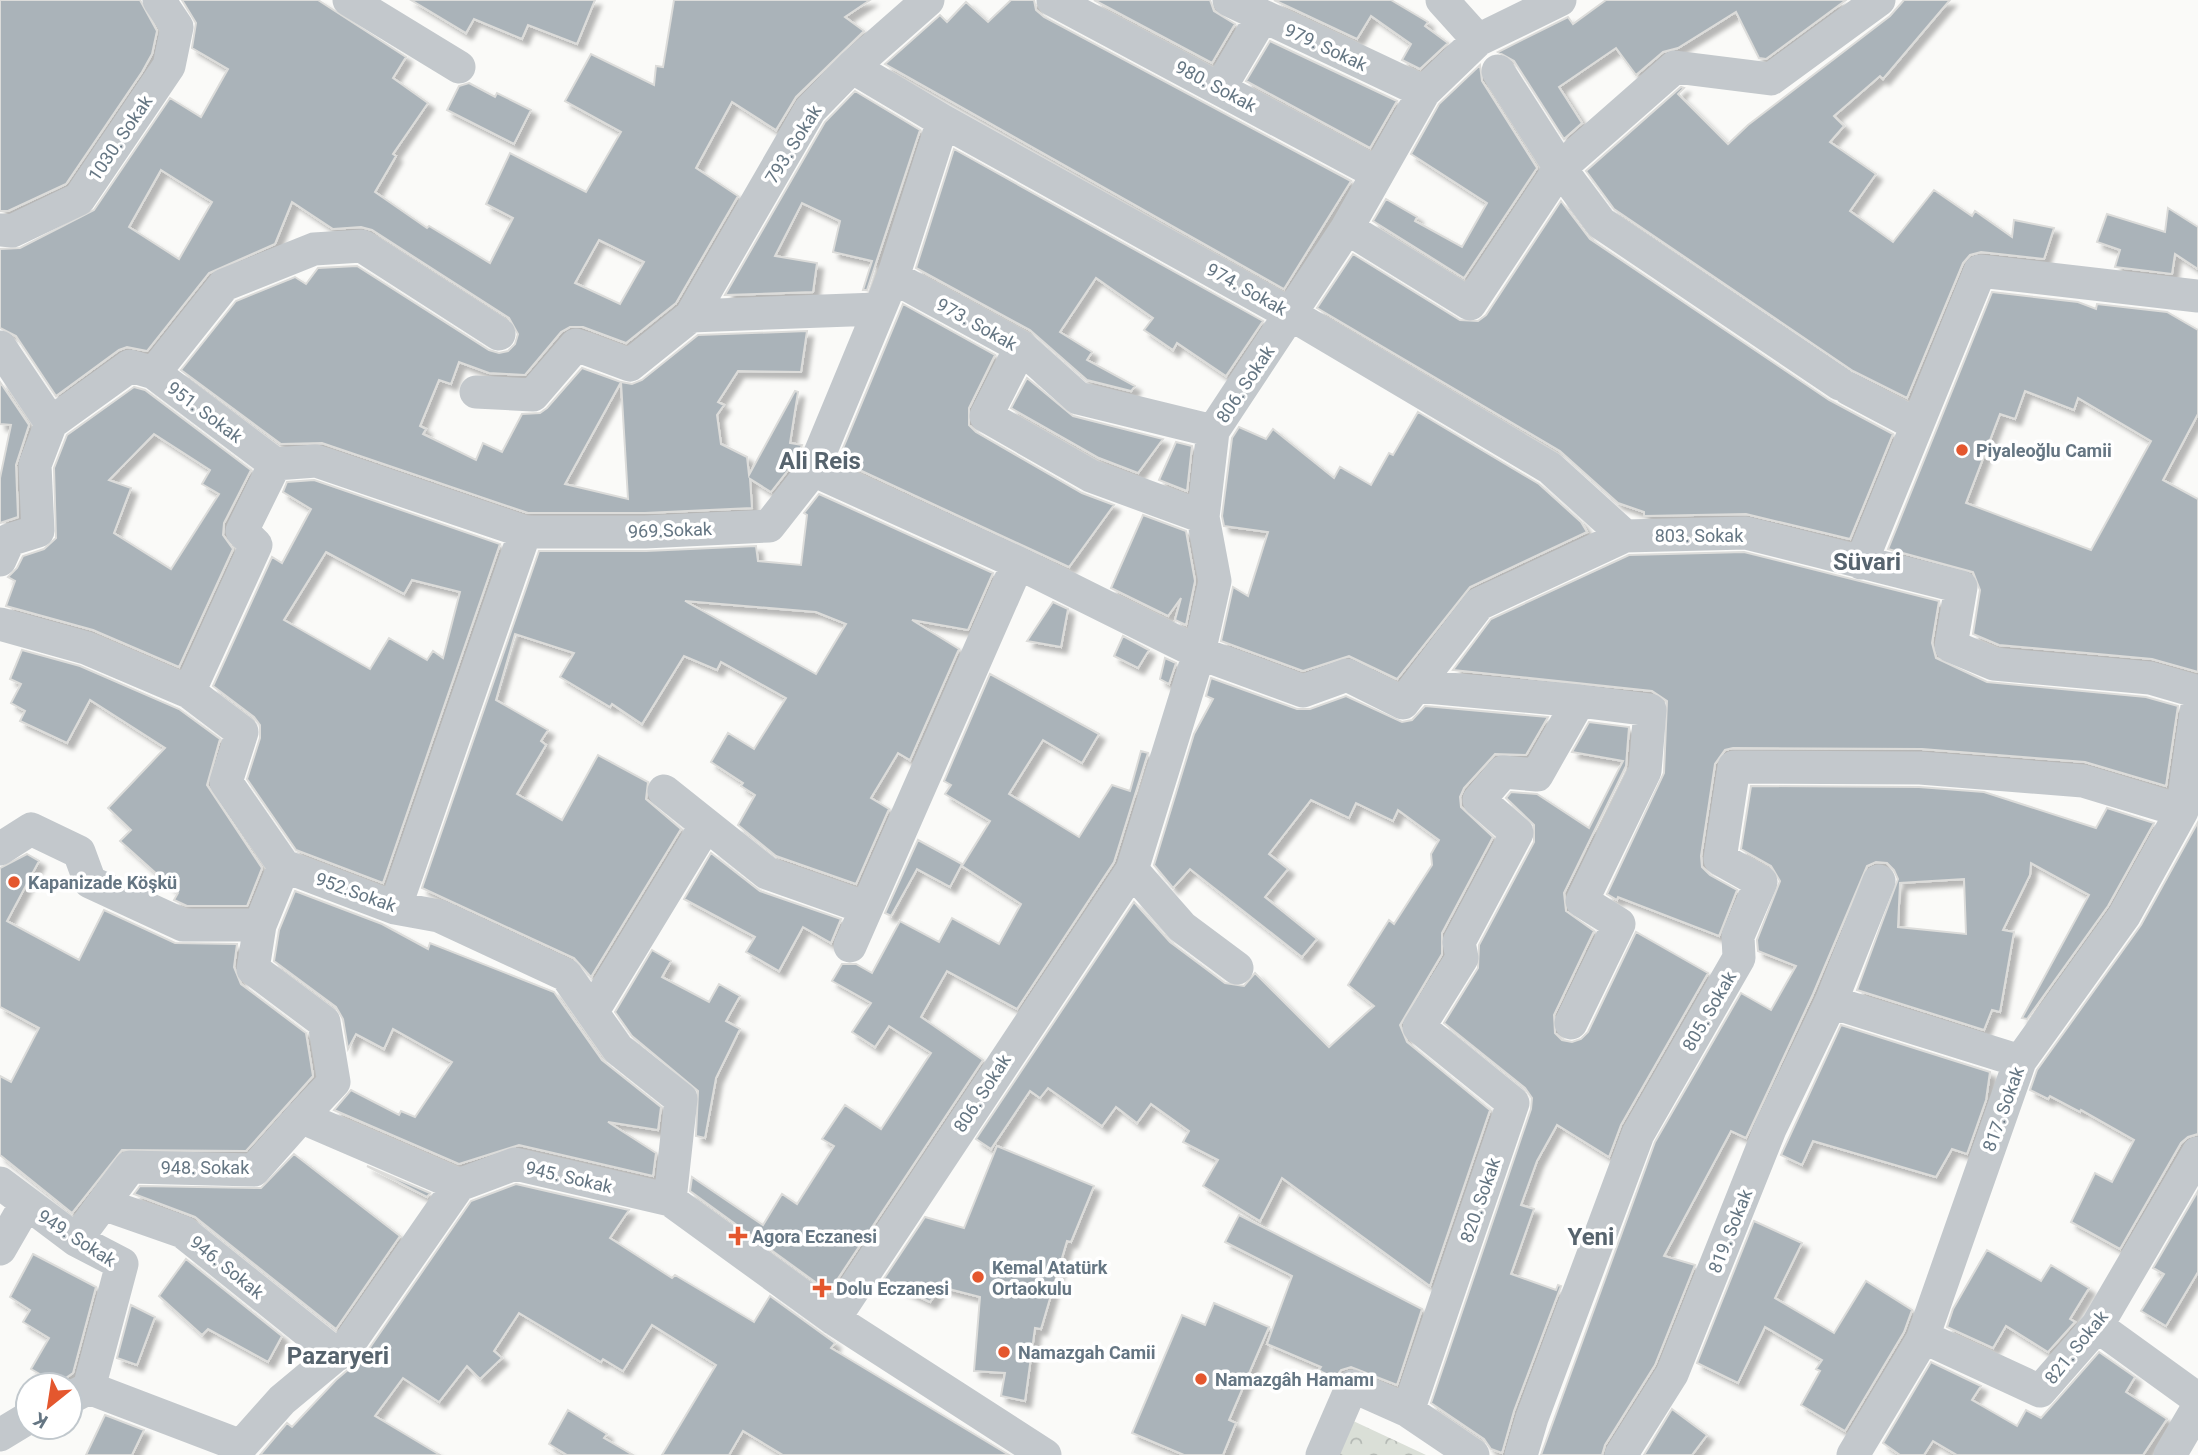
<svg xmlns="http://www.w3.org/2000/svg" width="2198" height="1455" viewBox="0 0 2198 1455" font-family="Roboto,sans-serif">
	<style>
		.park { fill: url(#park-crowns) }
		.building { fill: #aab3b9; stroke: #dcdcda; stroke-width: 2; fill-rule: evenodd; filter: url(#shadow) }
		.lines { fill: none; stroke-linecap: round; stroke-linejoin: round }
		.minor { stroke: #c3c8cc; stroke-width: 33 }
		.poi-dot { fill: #e4572e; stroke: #fff; stroke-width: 2.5 }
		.labels { text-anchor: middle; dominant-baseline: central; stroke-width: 7; stroke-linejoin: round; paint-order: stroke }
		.street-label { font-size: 18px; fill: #657683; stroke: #fff }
		.poi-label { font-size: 18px; font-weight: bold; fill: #657683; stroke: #fff; text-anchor: start }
		.district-label { font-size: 24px; font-weight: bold; fill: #57646e; stroke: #fff }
	</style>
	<defs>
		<pattern id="park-crowns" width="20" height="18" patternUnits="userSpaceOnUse" patternTransform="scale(1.75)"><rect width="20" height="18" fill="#dadfd7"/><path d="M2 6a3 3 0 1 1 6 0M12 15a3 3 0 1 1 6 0" fill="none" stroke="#b4b9b4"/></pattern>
		<filter id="shadow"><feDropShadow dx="6" dy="6" stdDeviation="2" flood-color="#0004"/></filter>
	</defs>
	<rect width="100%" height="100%" fill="#fafaf8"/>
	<path class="park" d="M1349,1419l77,36h-88z"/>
	<path class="building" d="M0,0h140l17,31 -5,23 -10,18 -76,112 -58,27h-8z
		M182,0h136l88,57 -13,21 35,25 -35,51 3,2 -21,36 52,36 2,-2 61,37 23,-45 -27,-14 24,-51 76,39 35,-60 -56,-31 26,-47 63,31 2,-19 7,1 11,-67h196l-25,17 19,14 -68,66 -20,33 -44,-28 -36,66 42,28 -62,107 -50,40 -43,-16h-13l-9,5 -36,43 -36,-2 -30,-11 -8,22 -12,-4 -19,46 6,3 -3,5 53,26 7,-17 19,9 20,-38 18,-1 7,-5 35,-40 39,14 -56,102 63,15 -7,-117 11,2 10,-4 56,-45 109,-4 -6,41 -63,-1 -20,31 6,3 -7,10 4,29 26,13 2,18 46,-84 3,1 -8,51 12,2 -6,15 -25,32 -21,-13 2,29 -107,5h-117l-206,-70 -41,1 -100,-74 55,-69 59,-24 11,7 12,-16 39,-2 132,84 10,3 9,-2 7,-7 3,-10 -9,-16 -137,-88 -11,-3 -28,2 -41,-27 -17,42 -66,29 -62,78 -20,-4 -8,3 -63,46 -40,-60 -16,-8v-79l20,-1 74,-38 76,-112 31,19 27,-48 -36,-21 4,-25zM161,170l51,32 -33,57 -50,-32zM599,240l45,22 -24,42 -45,-21z
		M411,0h184l-18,44 -49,-19 -6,14 -48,-20 -8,14z
		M1011,0h23l2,10 8,7 307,164 -67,108 -399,-225 55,-49 7,7 19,-20 22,20z
		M1094,0h116l4,11 21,13 -23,39z
		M1274,0h117l37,22 -3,4 23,17 -28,26 -18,-9 9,-16 -40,-28 -14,23z
		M1606,0h240l-80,59 -7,-1 -23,-46 -58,36 -15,4 -27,23 -20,-27 -57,39 23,36 -18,16 -50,-78 -16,-9 70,-35 5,7z
		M1904,0h46l-67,79 -3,-3 -46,40 10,10 -14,16 46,32 -26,37 43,31 41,-52 38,26 3,-5 37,26 2,-17 40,8 -10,31 -63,-7 -11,3 -7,8 -56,135 -54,-27 -239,-162 -28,-38 95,-84 3,1 -6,6 50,50 20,-19 142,-109z
		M1270,41l127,60 -27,47 -124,-67z
		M1480,65l2,16 55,87 -73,110 -91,-57 13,-22 31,18 -2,4 47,26 25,-44 -76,-49 28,-50z
		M469,83l26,14 2,-4 34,17 -17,34 -67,-34 12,-24z
		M855,91l65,39 -53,160h-4l9,-29 -39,-9 7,-31 -38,-18 -27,53 42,7 -4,29 -88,3 100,-173z
		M954,149l309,172 -37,55 -49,-33 -4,7 -29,-20 9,-12 -57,-40 -36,54 32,20 -5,8 48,26 -4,5 -44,-11 -57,-50 -114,-62z
		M1561,201l29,38 239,161 64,34 -43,105 -104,-25 -102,2v-4l-26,-9 -58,-52 -243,-143 36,-54 107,66 18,1 8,-6z
		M2168,208l30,19v42l-23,-15 -3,20 -57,-7 5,-17 -23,-8 10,-28 58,18z
		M1992,292l86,10 18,7 1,-5 70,8 31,18v84l-35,66 35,19v173l-46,-13 -153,-14 -26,-11 7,-44 -7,-18 -85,-23zM2025,391l49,19 4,-12 73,43 -60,109 -125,-47 34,-89 15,5z
		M903,304l92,51 -26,53v17l7,7 106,61 32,12 -45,62 -231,-107z
		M1027,378l46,38 90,23 -25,34 -39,-15 -88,-50z
		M0,382l29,43 -13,40 2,52 -18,6v-45l11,-53 -11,-1z
		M134,387l11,3 106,80 -27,53 -1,12 10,14 -54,118 -86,-37 -87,-24 9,-25 -7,-4 9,-9 6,-12 21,-7 12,-11 -2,-70 13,-33zM154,434l56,36 -8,14 17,10 -48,75 -57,-36 17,-45 -22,-8z
		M1418,412l121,72 42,38 6,10 -117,55 -73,92 -48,-23 -46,15 -82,-30 12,-54 15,9 20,-64 -44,-6 -2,-10 10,-78 7,-11 27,12 7,-10 61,49 6,-11 31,18 18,-32 4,2z
		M1176,442l16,4 -5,45 -28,-11z
		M314,480l186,64 -117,339 -87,-33 -49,-71 13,-41v-13l-6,-8 -41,-31 59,-129 10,6 29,-54 -28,-17 4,-10zM326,552l78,42 8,-14 48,12 -17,66 -10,-7 -6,9 -38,-22 -19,31 -86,-49z
		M819,494l174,79 -25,57 -56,-10 47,29 -49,111 -12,-7 -27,45 18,11 -33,75 -80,-28 -38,-31 17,-30 -14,-9 2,-3 -32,-21 17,-29 26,16 32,-51 -65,-36 -4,8 -33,-14 -42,68 -30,-20 -2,3 -50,-30 14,-24 -59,-19 -19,66 52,30 -7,11 5,4 -29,49 45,26 36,-65 50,27 -2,17 35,30 -90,148 -17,-19 -152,-70 117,-337h107l110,-5 2,15 43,4 6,-50 -3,-2zM685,601l131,11 30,12 -30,50z
		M1143,515l43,16 9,50 -9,44 -11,-5 6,-22 -13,18 -57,-28z
		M1744,552l195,49 -7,42 4,15 51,24 159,15 32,9 -12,80 -81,-24 -163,-13 -189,-1 -8,2 -10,14 -14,92 1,11 8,8 27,15 -18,46 -101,-39 -1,3 -10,-6 57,-121 3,-72 -15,-10 -199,-21 38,-51 138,-64z
		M1053,602l15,7 -7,38 -34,-6z
		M1123,636l26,14 -11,18 -24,-12z
		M22,650l58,16 99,43 41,30 -13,46 55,83 -15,38h-60l-13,-6 4,-7 -58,-52 11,-11 -23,-22 57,-60 -75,-48 -23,43 -47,-22 5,-10 -14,-8 10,-19 -11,-5z
		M1165,658l11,5 -7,21 -9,-5z
		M990,674l109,60 -17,29 -39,-23 -34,54 70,43 33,-52 18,6 11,-40 7,2 -34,109 -97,147 -70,-38 -26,46 62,43 -154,232 -139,-101 2,-14 71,48 19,-31 15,10 37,-58 -12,-7 23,-34 36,24 50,-76 -42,-27 -14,21 -23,-15 19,-29 -39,-22 10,-17h14l16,9 28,-52 39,21 13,-24 47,26 22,-40 -59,-38 28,-45 -45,-27 6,-9 -7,-4z
		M1211,678l86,31h13l36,-13 56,26 10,-2 13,-14 123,11 -22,38 -31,-1 -31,34 -4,9 1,10 32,30 -51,96v21l-42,71 7,17 83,68 -60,176 -148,-108 -22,43 -57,-35 15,-26 -35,-18 6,-11 -38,-27 -14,19 -21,-16 -14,19 -54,-38 -8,10 -10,-7 -39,58 -15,-10 158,-237 36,40 55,41 19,3 11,-13 74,74 45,-41 -26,-21 41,-65 5,4 38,-59 -1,-11 8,-14 -41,-30 -5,11 -37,-18 -7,15 -38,-18 -42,54 19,15 -23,28 52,42 -15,18 -112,-88 -17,19 -19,-23 40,-131 19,-35 -7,-3z
		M1589,722l40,5 -3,39 -62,127 2,18 28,20 -40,84 1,18 7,7 10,2 9,-3 7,-7 48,-100 72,41 -87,152 -12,32 -52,-32 -20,36 -16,44 13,4 -23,65 45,16 2,-5 3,1 -47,125 -12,42 -11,-4 -7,-10 -53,-36 100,-294 1,-11 -7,-10 -81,-65 34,-55 1,-23 55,-103v-17l-28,-27 5,-6 26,2 52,34 34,-67 -51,-9z
		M1751,786l168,1 65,5 112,36 11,-20 47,15 -46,83 -81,113 -5,-1 67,-123 -58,-32 -1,12 -27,55 11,2 -14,80 -8,-2 -8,20 -127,-40 41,-111 -4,-9 -7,-7 -11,-1 -9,4 -54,128 -67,144 -15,-7 -67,125 31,9 -40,100 -50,80 -3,10h-61l114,-313 86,-149 30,17 25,-44 -38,-15 -1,-11 23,-59 -9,-15 -30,-17zM1964,879l2,55 -68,-7 2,-44z
		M2198,822v312l-10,3 -7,6 -61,106 -49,-27 24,-49 17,9 22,-42 -53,-30 -1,2 -30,-16 -2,3 -18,-9 7,-20 104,-145z
		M918,840l44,24 -12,23 -33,-18 -26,47 -6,-3z
		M711,853l49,38 81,28 -10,24 -28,-16 -24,44 -33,-19 9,-15 -71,-38z
		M27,854l12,7 -32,60 72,39 25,-50 71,33 62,1 -3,23 7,17 65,49 7,43 -67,75 -124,-1 -50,63 -72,-58v-79l11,6 28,-54 -39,-21v-139z
		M295,891l87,33 46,25 2,-6 124,49 48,68 59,47 -3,23 -50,-8 48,31 -3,23 -134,-31 -60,19 -125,-54 17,-20 48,25 2,-4 14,6 37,-55 -59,-33 -9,20 -28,-15 -8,15 -5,-30 -7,-12 -62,-46 5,-31z
		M652,950l19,11 -9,16 47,25 10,-18 21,12 -14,25 14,8 -24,49 -11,60 -9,-2 2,-45 -66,-55 -17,-24z
		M1841,1025l149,47 -4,28 -19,54 -15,-5 -16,28 -123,-36 -11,24 -21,-10z
		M997,1146l97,40 -23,56 -4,-1 -26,88 -6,-1 -10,73 -24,-5 4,-23 -31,-2 6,-74 -39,-10 -11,15 -47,-22 42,-63 39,11z
		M294,1154l106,82 -64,93 -141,-112 -61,-23 6,-8 121,2z
		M367,1166l63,27 -3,4z
		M516,1184l113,26 -19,28 62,40 3,-3 79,47 16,-26 65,47 -4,5 178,107h-226l-40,-24 -14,24h-67l54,-90 -64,-40 -29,46 -20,-12 -2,3 -82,-49 -25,38 8,7 -22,21 -13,-13 -28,36 -36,-24 -28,38 65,39h-180l27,-32 5,4 44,-47 28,-24 107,-155z
		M2198,1191v81l-32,54 -25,-15 23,-37 -11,-6z
		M1239,1215l183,94 -25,76 -46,-18 -10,3 -7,9 -15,-9 2,-3 -54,-23 25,-68 -67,-34z
		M1754,1221l48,22 -27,55 59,35 32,-52 46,29 -8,22 -59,99 -44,-26 19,-34 -4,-2 6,-9 -57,-33 -27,56 -41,-20z
		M1987,1250l54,31 10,-16 38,23 -19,31 5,3 -27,30 -42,-26 -13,22 -46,-21 6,-18z
		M33,1254l63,33 -23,86 -16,11 -26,-15 18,-31 -26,-16 7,-12 -20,-13z
		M186,1259l96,77 -14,26 -60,-33 -6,6 -43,-39z
		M1214,1303l55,24 -40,93 7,3 -13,32h-39l-52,-22 50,-118 23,10z
		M131,1305l24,12 -18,48 -20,-7z
		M2099,1352l36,25 -9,15 41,27 -24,36h-186l-24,-14 -9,14h-24l-17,-12 48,-81 50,24 -9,14 45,26 9,-16 15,8z
		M1672,1409l35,26 -15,20h-48z
		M568,1410l39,24 -3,4 29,17h-66l-18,-11z
		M105,1415l39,15 -12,25h-46z"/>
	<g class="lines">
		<path class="minor" d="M349,0l110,67
			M1053,0l324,173
			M1229,0l195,92
			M1442,0l36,40
			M852,67l91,54 349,194 258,153 75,68
			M1498,71l62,97 41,55 239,161
			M1220,88l42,-71
			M1347,228l123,76 90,-136 115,-101 96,12 108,-79
			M0,230l12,1 67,-32 90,-133 8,-39 -18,-27
			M893,277l128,70 57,51 135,33
			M691,316l119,-206 42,-43 76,-67
			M0,347l51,76
			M1021,347l-35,69 105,60 112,41
			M154,373l70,-88 90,-36 48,-3 137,88
			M1849,389l68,36
			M476,392l57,3 43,-50 54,20 61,-49 186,-7
			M813,470l205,93 181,90 104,38 44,-16 56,28 76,-99 146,-68 121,-3 215,54 -10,59 43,18 156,14 48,14
			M0,560l9,-20 29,-9 -3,-66 16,-42 79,-57 24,7 121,91 41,-3 209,71h120l124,-6 44,-56 80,-193 50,-156
			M1861,563l119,-292 218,25
			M0,624l86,24 103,44 53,40 -16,50 58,84 111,42 44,8 127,59 52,74 63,50 -11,101
			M189,692l67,-147 -14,-14 33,-67
			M664,791l103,82 99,35
			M0,849l31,-20 48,23 11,30 93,43h77
			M284,866l-24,59 -7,44 71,53 10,60 -33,35
			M1132,870l50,57 55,41
			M395,908l130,-376
			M850,946l168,-383
			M1831,1002l189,59
			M593,1011l113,-186
			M1571,1023l48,-99 -37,-23 63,-130 5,-61 -71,-9
			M0,1183l76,57 46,24 -33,124
			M103,1204l80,28 154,123
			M76,1240l54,-73 124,3 47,-53 158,68
			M0,1249l26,-45
			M834,1319l298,-449 67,-217 16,-72 -12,-64 10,-86 134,-203 77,-136 54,-52 82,-40
			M2097,1326l101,73
			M1922,1340l14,3 104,48 57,-65 101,-173
			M70,1398l19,-10 152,58 41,-46 66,-55 111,-160 56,-21 155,36 164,119 211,136
			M1408,1411l105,-308 -94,-76 43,-69 -3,-16 58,-109 -38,-33 24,-28 34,3 42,-74 -163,-15
			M0,1435l28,-17
			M1322,1455l30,-69 56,25 65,44
			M1521,1455l11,-37 106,-284 101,-176 -1,-22 23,-54 -41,-23 14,-92 186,1 163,13 99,30
			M1621,1455l51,-81 98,-245 61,-127 48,-121
			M1853,1455l69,-115 98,-279 104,-145 58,-105 16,-112
			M2170,1455l28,-48"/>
	</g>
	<g class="poi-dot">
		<circle cx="1962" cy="450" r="7"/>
		<circle cx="14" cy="882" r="7"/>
		<path d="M734.5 1225.5h7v7h7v7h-7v7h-7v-7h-7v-7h7z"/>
		<circle cx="978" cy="1277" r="7"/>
		<path d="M818.5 1277.5h7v7h7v7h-7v7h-7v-7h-7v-7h7z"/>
		<circle cx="1004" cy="1352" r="7"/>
		<circle cx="1201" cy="1379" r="7"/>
	</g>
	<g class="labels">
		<g class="street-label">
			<text transform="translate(1326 47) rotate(25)">979. Sokak</text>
			<text transform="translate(1216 86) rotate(28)">980. Sokak</text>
			<text transform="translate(120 138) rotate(-56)">1030. Sokak</text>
			<text transform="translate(793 144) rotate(-58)">793. Sokak</text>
			<text transform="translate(1247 289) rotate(29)">974. Sokak</text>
			<text transform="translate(977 324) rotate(29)">973. Sokak</text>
			<text transform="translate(1245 384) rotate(-56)">806. Sokak</text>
			<text transform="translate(205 412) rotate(37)">951. Sokak</text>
			<text transform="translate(670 530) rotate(-2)">969.Sokak</text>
			<text x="1699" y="535">803. Sokak</text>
			<text transform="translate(356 892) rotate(20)">952.Sokak</text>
			<text transform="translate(1709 1011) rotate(-60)">805. Sokak</text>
			<text transform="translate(982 1093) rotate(-57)">806. Sokak</text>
			<text transform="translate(2003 1109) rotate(-70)">817. Sokak</text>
			<text x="205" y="1167">948. Sokak</text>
			<text transform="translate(569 1177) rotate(13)">945. Sokak</text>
			<text transform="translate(1480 1200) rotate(-71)">820. Sokak</text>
			<text transform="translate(1730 1231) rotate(-68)">819. Sokak</text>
			<text transform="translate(77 1238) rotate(33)">949. Sokak</text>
			<text transform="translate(227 1267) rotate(39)">946. Sokak</text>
			<text transform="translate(2076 1347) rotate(-51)">821. Sokak</text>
		</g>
		<g class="poi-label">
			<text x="1976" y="450">Piyaleoğlu Camii</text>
			<text x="28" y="882">Kapanizade Köşkü</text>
			<text x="752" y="1236">Agora Eczanesi</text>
			<text x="992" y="1267">Kemal Atatürk<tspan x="992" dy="21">Ortaokulu</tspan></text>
			<text x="836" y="1288">Dolu Eczanesi</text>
			<text x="1018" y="1352">Namazgah Camii</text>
			<text x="1215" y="1379">Namazgâh Hamamı</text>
		</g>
		<g class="district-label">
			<text x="820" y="461">Ali Reis</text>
			<text x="1867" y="562">Süvari</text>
			<text x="1591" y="1237">Yeni</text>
			<text x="338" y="1356">Pazaryeri</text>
		</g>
	</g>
	<g transform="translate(49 1406) rotate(210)"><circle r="33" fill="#ffffff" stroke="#c1c8cd" stroke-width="2"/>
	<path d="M0-5L12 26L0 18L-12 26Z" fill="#e4572e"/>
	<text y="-10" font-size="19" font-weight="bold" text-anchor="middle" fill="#657683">K</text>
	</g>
</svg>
